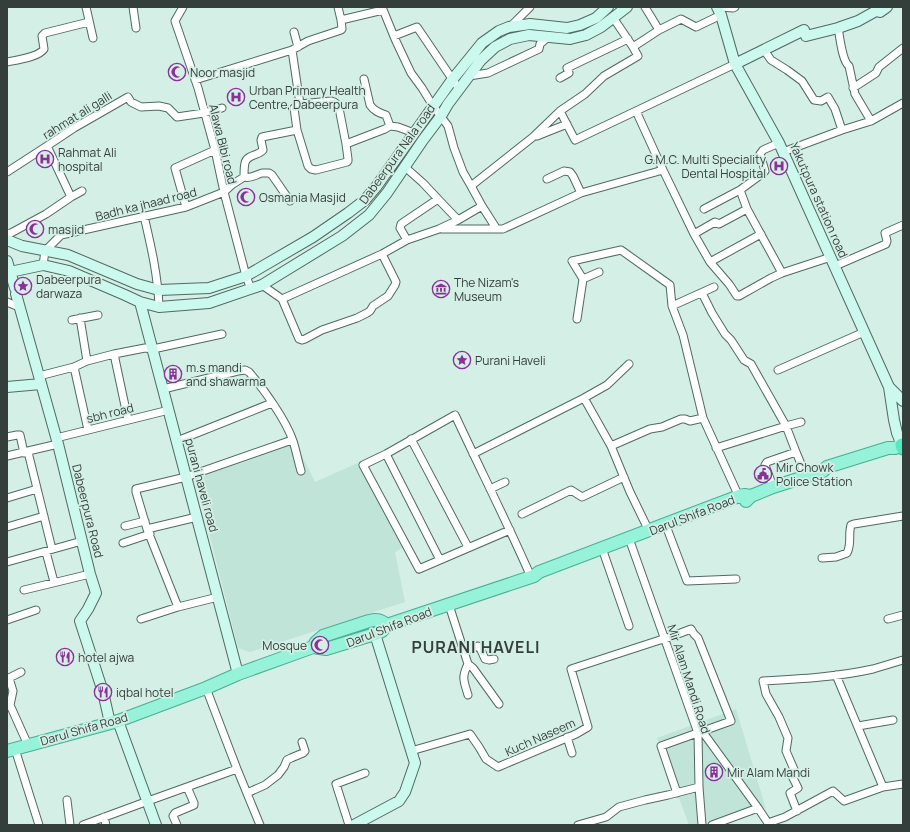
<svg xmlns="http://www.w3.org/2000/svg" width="910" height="832" viewBox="0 0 910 832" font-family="Manrope,sans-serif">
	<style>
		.built { fill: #c0e4d7 }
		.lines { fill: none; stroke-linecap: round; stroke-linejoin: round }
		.street-casing { stroke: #516961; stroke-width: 9 }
		.secondary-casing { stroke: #516961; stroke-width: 12 }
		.primary-casing { stroke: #48ae93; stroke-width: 14 }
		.highway-casing { stroke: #48ae93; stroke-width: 15 }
		.street { stroke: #fff; stroke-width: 7 }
		.secondary { stroke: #cbf9ed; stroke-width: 10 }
		.primary { stroke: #97f2da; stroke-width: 12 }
		.highway { stroke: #52eac2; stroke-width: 13 }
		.labels { text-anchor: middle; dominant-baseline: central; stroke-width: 3.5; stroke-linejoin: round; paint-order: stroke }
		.poi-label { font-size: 12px; fill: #343e3b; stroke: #d4efe5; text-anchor: start }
		.street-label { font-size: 12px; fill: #343e3b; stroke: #d4efe5 }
		.district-label { font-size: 16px; font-weight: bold; letter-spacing: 1px; fill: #343e3b; stroke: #d4efe5 }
	</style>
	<rect width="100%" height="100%" fill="#d4efe5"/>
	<path class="built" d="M293,437l22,45 45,-20 42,86 -7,4 10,50 -155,50 -12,-4 -43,-171z
		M736,709l30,100 -46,16h-31l-32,-87z"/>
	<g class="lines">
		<defs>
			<path id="street" d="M86,7l7,31
				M133,7l3,21
				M183,7l-8,14 23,67 17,62 9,42 22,84 5,13
				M338,7l3,13 1,9 -1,1 -33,11 -16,9 8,54 -6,4 3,22 11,36 3,3 5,1 31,-8 1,-1v-2l-2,-15 39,-15 5,-3 8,1 16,6
				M382,7l13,32 16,34 11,15 11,18 15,20 6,22 9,24 8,14
				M645,7l14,23
				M721,7l12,1 2,-1
				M341,20l42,-10
				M510,27l20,-20
				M838,28c2,9 4,33 11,38l6,28 16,27
				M294,32l4,15
				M394,36l23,-9 42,62
				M633,47l26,-17 22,-11 15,8 25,-12
				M764,50l7,10 16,10 15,11 12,19 7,1 7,-4 7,12 7,21
				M7,62c10,-2 32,-5 37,-13l-2,-13 3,-3 44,-11
				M469,76l19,-3 51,-24 1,-5 7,-6
				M560,78l9,-5 -2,-5 61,-29
				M364,79l6,26c4,6 9,8 16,10l4,11
				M195,80l97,-30
				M853,88l23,-15 3,-6 24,-19
				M300,104l31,-3c5,1 6,3 8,7l7,36
				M560,111l15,29 160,-76
				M636,111l27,59 31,64 16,28 19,22 8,12h2l32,-18 11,-5 49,-16
				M537,136l30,-12
				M47,146l24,51 11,-6
				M783,152l59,-22 29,-9 32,-18
				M405,167l18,16 15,16
				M7,172l40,-26 27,-18 54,-31 3,5 10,5 18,-1 9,2 9,9 27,-4 18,-5
				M244,177c0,-5 0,-10 1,-14 2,-9 14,-7 18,-13l-2,-10 1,-3 35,-7
				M547,179l17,-8 6,1 3,4 8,17
				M740,190l7,19 35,64
				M482,206l14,22
				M186,207l-11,-39 40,-18
				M704,209l36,-19 22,-16 3,-3 -5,-17 3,-4 16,-7
				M144,216c7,30 14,60 15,91
				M442,229h61l78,-36 82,-23
				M7,234l4,-1 35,-19 25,-17
				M694,234l21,-12 4,2 28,-15
				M407,240l-7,-12 1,-4 37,-25 20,21
				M382,254l14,28 -1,3 -7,11 -15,10 -3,5 -3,2 -10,5 -35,12 -17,9 -3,1 -3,-1 -17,-40 100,-45 25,-14 32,-11 19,-9 24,-14 -11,-20 62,-49 27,-26 25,-17 19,-18 34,-20 -5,-9 -19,-28
				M710,262l51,-28
				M43,265l2,-14 16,-16 125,-28 38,-15 9,-8 11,-7c7,2 11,-2 18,-4 1,0 6,0 7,0l3,2 18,26
				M835,266l51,-22 1,-3 -2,-8 18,-8
				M583,279l16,-7
				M262,285l20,14
				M702,293l10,20 13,21 6,6 13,20 7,4 35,62 10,26 -29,10 -2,3 8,22
				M7,302l12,5
				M672,306l42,-19
				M80,318l7,43
				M577,319l6,-40 -11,-18 49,-11 49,35 2,21 11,29 20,83 37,81
				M72,320l26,-5
				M114,354l14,66
				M74,367l14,63
				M778,370l86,-38
				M39,376l35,-9 13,-6 27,-7 31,-6 8,1 69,-15
				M163,389l75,-18 7,-1 4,2c14,16 37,48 44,69 3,9 5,20 8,30
				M584,398l27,48 19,46 19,39
				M7,437l10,-2h3l4,18
				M56,438l113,-28
				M411,439l57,108
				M177,441l95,-38
				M611,446l39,-17 12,-2 19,-8h4l5,2 13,-3
				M716,448l70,-22 15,-4
				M28,452l24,97
				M796,452l10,24
				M386,454l54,106
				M473,454l111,-56 23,-13 22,-21
				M7,456l51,-12
				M490,489l15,-7
				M7,498l30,-9
				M522,514l49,-24 11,7 42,-20
				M197,517l-50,12 31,78 40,-10
				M125,526l20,-5
				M7,527l37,-11
				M147,529l-11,-37v-3l50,-12 106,-37
				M510,530l-91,39 -56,-104 23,-11 69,-39c25,54 52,107 76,162
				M668,531l19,50 49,-2
				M123,543l27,-9
				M631,544l67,189 1,54 3,38
				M46,552l8,30
				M604,554l25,72
				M822,558l14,-1 11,-4c5,-10 1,-19 4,-28l3,-1 49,-8
				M7,562l75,-21
				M24,590l66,-16
				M449,605l19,59 5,4 26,36
				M141,619l37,-12
				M888,619l15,-4
				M7,620l29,-10
				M464,651l14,-5 3,4 4,9 4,1 5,-1
				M468,664c-7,14 -4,17 0,31
				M21,672l-12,6 4,13 -3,14 18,40
				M836,675l47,112
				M206,688l31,81 23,56
				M858,726l35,-6
				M702,731l56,77 10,15 17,-6 48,-26 11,10 39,-14 20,-3
				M567,737l5,16
				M15,749l24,76
				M411,751l59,-17 9,13 7,12 12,8 78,-33 12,-7 -17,-58 89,-29 5,-1 26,-10 3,5 4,4 33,83 -70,25 16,47
				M247,793l18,-8 13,-10 6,-8 3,-7 4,-2 12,-5 2,-2 -3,-9
				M67,800l3,25
				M797,811l-7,-18 8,-5 -6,-12 4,-2 -10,-23 2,-13 -9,-21 -13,-23 -3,-13c37,-2 74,-4 110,-12 10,-3 20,-6 30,-9
				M104,817l2,8
				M83,825l65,-24 89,-32
				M177,825l-4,-9 2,-3 19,-8v-2l-7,-16
				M349,825l-13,-41 29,-11
				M578,825l28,-8 13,-10 26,-7 23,-5 31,-8
				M712,825l46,-17"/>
			<path id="secondary" d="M717,7l4,8 14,49 44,79 110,244 14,14
				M735,64l69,-34 2,6 32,-8 20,-7 18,-10 4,1 7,-5
				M7,240l15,6 46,9 69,29 22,6 50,-2 37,-12 67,-39 35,-24 17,-13 11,-13 76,-107 30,-37 17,-12 10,-4 21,-3 37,4 13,-3 16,-7 12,-11
				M7,261l8,27
				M10,272l33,-7 26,6 56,24 15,7 19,5 50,-4 53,-18 80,-49 27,-21 18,-22 36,-53 18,-24 7,-12 33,-44 14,-13 15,-8 19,-4 41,4 16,-4 15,-8 26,-20
				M16,294l42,150 32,130 6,19 -8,16 -8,12 23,71 7,31 8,-2 38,104
				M140,302l98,372
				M7,387l34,-3
				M889,387l5,33 3,13 5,12
				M354,825l45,-24 6,-9 10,-29 -40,-129"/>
			<path id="primary" d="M746,501l5,-5 22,-9 50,-16 4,-4 61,-19h7l7,-3
				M313,647l3,-5 7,-6 46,-15c9,-2 11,-1 18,4
				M7,751l111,-30 88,-33 32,-14 75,-27 13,2 49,-15 7,-3 5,-6 147,-49 5,-4 200,-76 5,-1 7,1"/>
			<path id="highway" d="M903,445h-1l1,3"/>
		</defs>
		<use href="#street" class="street-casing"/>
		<use href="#secondary" class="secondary-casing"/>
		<use href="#primary" class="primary-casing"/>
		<use href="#highway" class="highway-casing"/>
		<use href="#street" class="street"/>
		<use href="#secondary" class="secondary"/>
		<use href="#primary" class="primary"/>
		<use href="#highway" class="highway"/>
	</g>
	<defs>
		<symbol id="mosque-ring" viewBox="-11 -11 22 22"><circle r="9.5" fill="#d4efe5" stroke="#8b2f99" stroke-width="1.5"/><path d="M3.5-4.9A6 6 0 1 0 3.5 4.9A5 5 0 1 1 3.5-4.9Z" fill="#8b2f99"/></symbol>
		<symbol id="hospital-ring" viewBox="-11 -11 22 22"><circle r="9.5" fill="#d4efe5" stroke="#8b2f99" stroke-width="1.5"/><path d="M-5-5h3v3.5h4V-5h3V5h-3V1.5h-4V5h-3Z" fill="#8b2f99"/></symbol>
		<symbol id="sight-ring" viewBox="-11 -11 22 22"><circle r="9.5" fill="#d4efe5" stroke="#8b2f99" stroke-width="1.5"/><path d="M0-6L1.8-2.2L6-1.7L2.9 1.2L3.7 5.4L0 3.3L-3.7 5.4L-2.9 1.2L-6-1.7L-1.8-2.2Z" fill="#8b2f99"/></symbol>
		<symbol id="museum-ring" viewBox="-11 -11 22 22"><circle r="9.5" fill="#d4efe5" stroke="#8b2f99" stroke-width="1.5"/><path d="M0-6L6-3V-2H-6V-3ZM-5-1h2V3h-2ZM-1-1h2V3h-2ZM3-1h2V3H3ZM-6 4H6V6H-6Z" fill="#8b2f99"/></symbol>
		<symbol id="building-ring" viewBox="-11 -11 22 22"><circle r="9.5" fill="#d4efe5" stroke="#8b2f99" stroke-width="1.5"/><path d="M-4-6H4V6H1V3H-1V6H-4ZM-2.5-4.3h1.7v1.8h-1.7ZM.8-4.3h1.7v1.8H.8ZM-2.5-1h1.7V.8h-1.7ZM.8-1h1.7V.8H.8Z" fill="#8b2f99"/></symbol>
		<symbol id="civic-ring" viewBox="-11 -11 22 22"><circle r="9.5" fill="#d4efe5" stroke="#8b2f99" stroke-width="1.5"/><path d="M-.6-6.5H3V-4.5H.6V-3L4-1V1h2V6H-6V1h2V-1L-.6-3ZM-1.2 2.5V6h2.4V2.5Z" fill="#8b2f99"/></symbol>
		<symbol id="restaurant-ring" viewBox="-11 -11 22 22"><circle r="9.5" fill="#d4efe5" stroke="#8b2f99" stroke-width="1.5"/><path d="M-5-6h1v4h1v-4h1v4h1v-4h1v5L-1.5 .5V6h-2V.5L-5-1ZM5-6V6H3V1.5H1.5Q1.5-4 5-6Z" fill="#8b2f99"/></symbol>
	</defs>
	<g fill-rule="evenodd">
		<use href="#mosque-ring" x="167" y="62" width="20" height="20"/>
		<use href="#hospital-ring" x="226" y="87" width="20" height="20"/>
		<use href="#hospital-ring" x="35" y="149" width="20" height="20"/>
		<use href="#hospital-ring" x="769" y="156" width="20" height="20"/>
		<use href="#mosque-ring" x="236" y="187" width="20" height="20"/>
		<use href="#mosque-ring" x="25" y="219" width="20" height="20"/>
		<use href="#sight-ring" x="13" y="276" width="20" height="20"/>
		<use href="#museum-ring" x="431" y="279" width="20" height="20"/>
		<use href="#sight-ring" x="452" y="350" width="20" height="20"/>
		<use href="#building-ring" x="163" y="364" width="20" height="20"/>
		<use href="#civic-ring" x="753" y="464" width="20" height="20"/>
		<use href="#mosque-ring" x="310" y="635" width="20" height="20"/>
		<use href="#restaurant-ring" x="55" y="647" width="20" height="20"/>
		<use href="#restaurant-ring" x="93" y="682" width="20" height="20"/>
		<use href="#building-ring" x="704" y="762" width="20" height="20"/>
	</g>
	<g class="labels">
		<g class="poi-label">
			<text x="190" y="72">Noor masjid</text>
			<text x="249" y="90">Urban Primary Health<tspan x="249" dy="14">Centre, Dabeerpura</tspan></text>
			<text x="58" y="152">Rahmat Ali<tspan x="58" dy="14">hospital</tspan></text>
			<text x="766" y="159" text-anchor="end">G.M.C. Multi Speciality<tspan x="766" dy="14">Dental Hospital</tspan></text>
			<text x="259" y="197">Osmania Masjid</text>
			<text x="48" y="229">masjid</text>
			<text x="36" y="279">Dabeerpura<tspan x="36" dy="14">darwaza</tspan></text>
			<text x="454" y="282">The Nizam's<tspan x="454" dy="14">Museum</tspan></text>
			<text x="475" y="360">Purani Haveli</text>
			<text x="186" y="367">m.s mandi<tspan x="186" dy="14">and shawarma</tspan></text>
			<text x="776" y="467">Mir Chowk<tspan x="776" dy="14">Police Station</tspan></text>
			<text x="307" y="645" text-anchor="end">Mosque</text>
			<text x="78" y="657">hotel ajwa</text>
			<text x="116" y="692">iqbal hotel</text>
			<text x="727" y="772">Mir Alam Mandi</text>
		</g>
		<g class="street-label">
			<text transform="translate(77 115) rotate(-32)">rahmat ali galli</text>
			<text transform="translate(223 144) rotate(76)">Alawa Bibi road</text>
			<text transform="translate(397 154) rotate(-54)">Dabeerpura Nala road</text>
			<text transform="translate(819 200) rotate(66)">Yakutpura station road</text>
			<text transform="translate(146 204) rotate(-14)">Badh ka jhaad road</text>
			<text transform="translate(110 413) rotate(-14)">sbh road</text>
			<text transform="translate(202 485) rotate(75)">purani haveli road</text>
			<text transform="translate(88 511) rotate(76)">Dabeerpura Road</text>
			<text transform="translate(692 515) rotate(-21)">Darul Shifa Road</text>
			<text transform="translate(389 627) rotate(-21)">Darul Shifa Road</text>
			<text transform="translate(689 679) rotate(72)">Mir Alam Mandi Road</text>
			<text transform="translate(84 729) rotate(-16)">Darul Shifa Road</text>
			<text transform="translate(540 737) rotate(-24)">Kuch Naseem</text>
		</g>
		<g class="district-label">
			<text x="476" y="647">PURANI HAVELI</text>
		</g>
	</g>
	<rect width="910" height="832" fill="none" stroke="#343e3b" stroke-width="16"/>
</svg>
